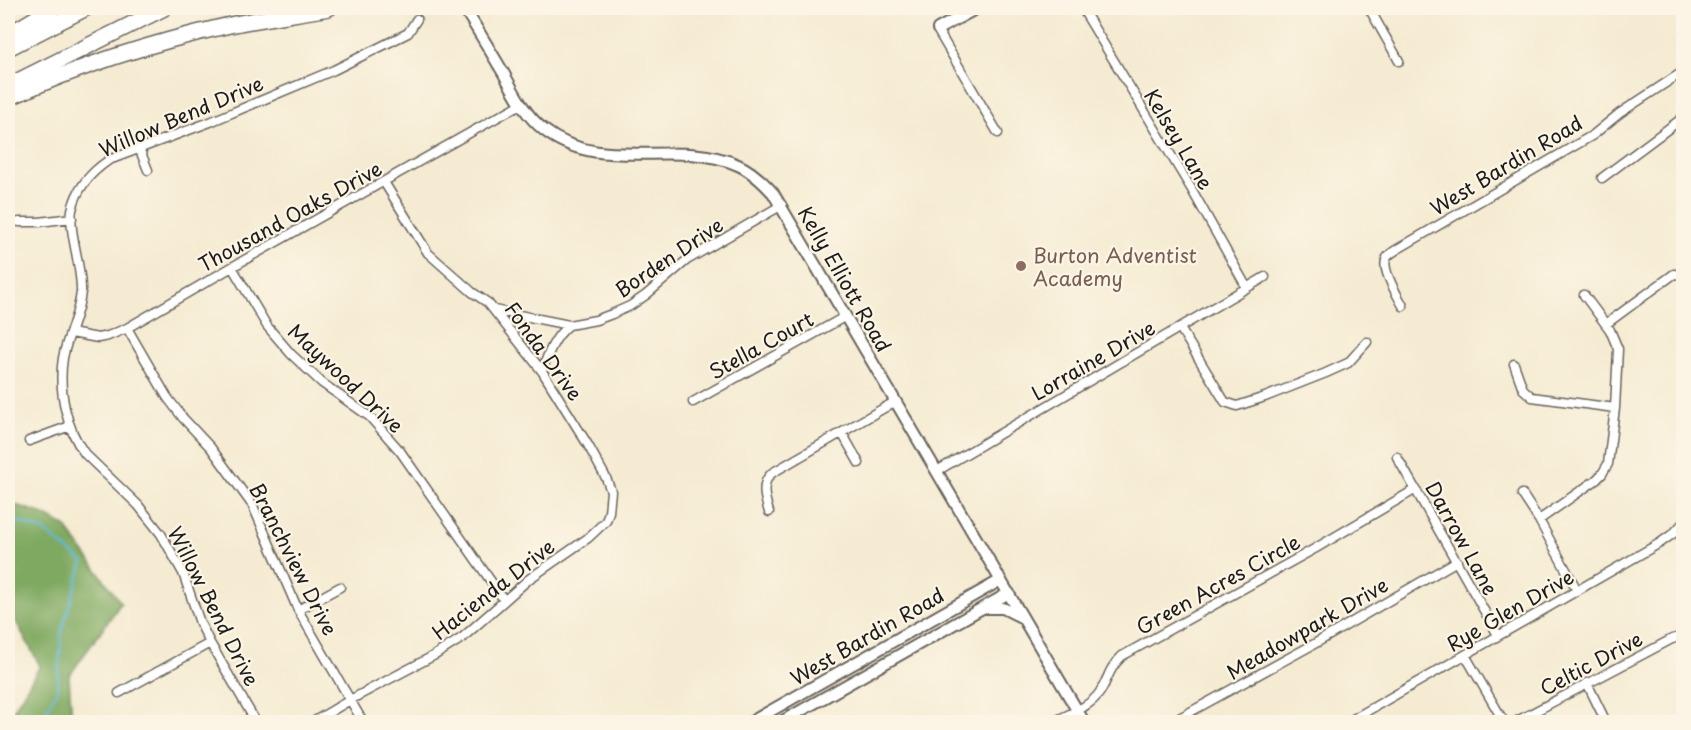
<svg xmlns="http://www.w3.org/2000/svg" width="1691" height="730" viewBox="0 0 1691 730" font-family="'Playpen Sans',sans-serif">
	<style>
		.forest { fill: #7fa960; stroke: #4e623e; stroke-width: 1.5 }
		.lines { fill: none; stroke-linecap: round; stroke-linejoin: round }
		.stream { stroke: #5fbadd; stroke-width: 2 }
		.minor-casing { stroke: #68645c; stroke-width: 11 }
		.tertiary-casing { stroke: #68645c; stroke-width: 14 }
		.motorway-casing { stroke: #68645c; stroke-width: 18 }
		.minor { stroke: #fff; stroke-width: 8 }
		.tertiary { stroke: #fff; stroke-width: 10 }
		.motorway { stroke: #fff; stroke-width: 15 }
		.education-dot { fill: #8d6e63; stroke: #fcf5e5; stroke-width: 2 }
		.labels { text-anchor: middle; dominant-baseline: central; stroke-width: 4.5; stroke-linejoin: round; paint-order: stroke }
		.street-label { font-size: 20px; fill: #1c1c1c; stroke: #fcf5e5 }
		.education-label { font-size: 20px; fill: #785e54; stroke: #fcf5e5; text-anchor: start }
	</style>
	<rect width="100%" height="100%" fill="#fcf5e5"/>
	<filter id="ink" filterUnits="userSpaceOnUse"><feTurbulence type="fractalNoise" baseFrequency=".0167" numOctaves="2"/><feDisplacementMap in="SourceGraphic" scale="12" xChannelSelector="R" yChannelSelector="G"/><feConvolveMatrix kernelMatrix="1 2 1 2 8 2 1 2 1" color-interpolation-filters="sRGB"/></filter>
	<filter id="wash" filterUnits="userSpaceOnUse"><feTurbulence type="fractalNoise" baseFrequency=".008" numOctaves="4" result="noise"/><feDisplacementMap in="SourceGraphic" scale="24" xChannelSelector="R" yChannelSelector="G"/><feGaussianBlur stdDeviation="1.35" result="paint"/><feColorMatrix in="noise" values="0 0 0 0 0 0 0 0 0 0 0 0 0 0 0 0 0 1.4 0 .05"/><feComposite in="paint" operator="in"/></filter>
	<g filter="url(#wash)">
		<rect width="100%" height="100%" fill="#f5ebd2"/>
		<path class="forest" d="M8,503l30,9 27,14 56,77 -52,73 3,46h-56l-5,-8 29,-48 -32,-59z"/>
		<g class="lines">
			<path class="stream" d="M8,297v5
				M8,518l36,13 39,31 -21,67 -5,62 -16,28 4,3"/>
		</g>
	</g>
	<g filter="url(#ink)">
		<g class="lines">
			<defs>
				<path id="minor" d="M1082,8l110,182 55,98
					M1369,8l30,53
					M938,31l60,102
					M139,148l9,22
					M1602,178l82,-61
					M19,222h20l33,-4
					M232,267l35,59 24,28 31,29 48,34 30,34 104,149
					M1403,306c-5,-10 -21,-35 -17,-46 1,-5 6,-7 10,-10l197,-115 27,-22 64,-42
					M494,310l75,15 27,-5 16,-6 18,-8 16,-11 41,-35 95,-55
					M1606,324l68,-50 10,1
					M127,328l40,69 16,21 28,30 42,58 45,104 65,112
					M1180,328l45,74 12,4 28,-9 61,-24 22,-10 19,-21
					M71,333l27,5 10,-2 19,-8 105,-61 289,-163
					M1514,364l9,25 9,8 83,11
					M542,371c6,-17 12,-34 27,-46
					M693,402l153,-86
					M842,433l17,30
					M29,441l41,-15
					M1397,457l101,178
					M937,471l328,-194
					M1522,494l17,26 38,70
					M769,512c-4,-13 -9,-29 3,-39l124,-72
					M260,519l9,-5
					M1539,520l57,-40 6,-6 6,-10 7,-56 3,-59 -8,-19 -26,-35
					M298,610l42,-23
					M1465,655l39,67
					M1587,683l19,39
					M119,693l91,-50
					M256,722l-46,-79 -10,-20 -17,-50 -22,-39 -23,-29 -53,-51c-19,-25 -27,-65 -22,-96 4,-22 16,-43 18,-66 1,-26 -13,-61 -9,-82 5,-23 19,-38 37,-50l101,-38 124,-52 74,-37 9,-14
					M313,722l37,-22 85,-45 27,-17 67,-59 59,-41 18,-17 3,-9 2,-21 -5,-13 -18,-33 -46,-74 -54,-68 -16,-11 -44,-39 -44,-71
					M1053,722c16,-8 37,-15 47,-30 10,-16 7,-21 22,-36l194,-108 100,-59
					M1172,722l144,-79 141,-82
					M1348,722l312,-179 14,-10 10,-11
					M1515,722l157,-83 12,-3"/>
				<path id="tertiary" d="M464,8c14,22 27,44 40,66 11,20 21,41 40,56 57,45 132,7 194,35 14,6 25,17 35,28l311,529
					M938,29l39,-21
					M984,608h19l20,10
					M751,722l250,-142
					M781,722l228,-129"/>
				<path id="motorway" d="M8,35l45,-27
					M8,48l78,-40
					M8,86l156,-78
					M8,98c71,-32 146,-56 222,-73 33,-7 66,-11 99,-17"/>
			</defs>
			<use href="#minor" class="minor-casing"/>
			<use href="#tertiary" class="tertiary-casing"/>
			<use href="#motorway" class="motorway-casing"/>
			<use href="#minor" class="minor"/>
			<use href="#tertiary" class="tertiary"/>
			<use href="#motorway" class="motorway"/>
		</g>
	</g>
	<circle class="education-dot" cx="1021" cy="266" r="6"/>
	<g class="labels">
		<g class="street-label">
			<text transform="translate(181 116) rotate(-23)">Willow Bend Drive</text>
			<text transform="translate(1179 139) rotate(59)">Kelsey Lane</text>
			<text transform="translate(1506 165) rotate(-31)">West Bardin Road</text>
			<text transform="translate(290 216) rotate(-29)">Thousand Oaks Drive</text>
			<text transform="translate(669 257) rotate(-34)">Borden Drive</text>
			<text transform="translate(845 279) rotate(60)">Kelly Elliott Road</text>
			<text transform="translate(761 345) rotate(-29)">Stella Court</text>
			<text transform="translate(544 351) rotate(54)">Fonda Drive</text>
			<text transform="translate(1093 360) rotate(-30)">Lorraine Drive</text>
			<text transform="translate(346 378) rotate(43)">Maywood Drive</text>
			<text transform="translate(1462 538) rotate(61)">Darrow Lane</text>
			<text transform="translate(294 559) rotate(63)">Branchview Drive</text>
			<text transform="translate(1218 584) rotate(-29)">Green Acres Circle</text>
			<text transform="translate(493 589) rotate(-38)">Hacienda Drive</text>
			<text transform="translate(214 606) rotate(63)">Willow Bend Drive</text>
			<text transform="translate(1510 610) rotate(-30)">Rye Glen Drive</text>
			<text transform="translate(1307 628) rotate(-30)">Meadowpark Drive</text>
			<text transform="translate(867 636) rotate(-30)">West Bardin Road</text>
			<text transform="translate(1591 663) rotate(-28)">Celtic Drive</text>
		</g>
		<g class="education-label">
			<text x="1033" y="255">Burton Adventist<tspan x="1033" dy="23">Academy</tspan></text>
		</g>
	</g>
	<rect width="1691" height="730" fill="none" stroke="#fcf5e5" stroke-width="30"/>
</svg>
